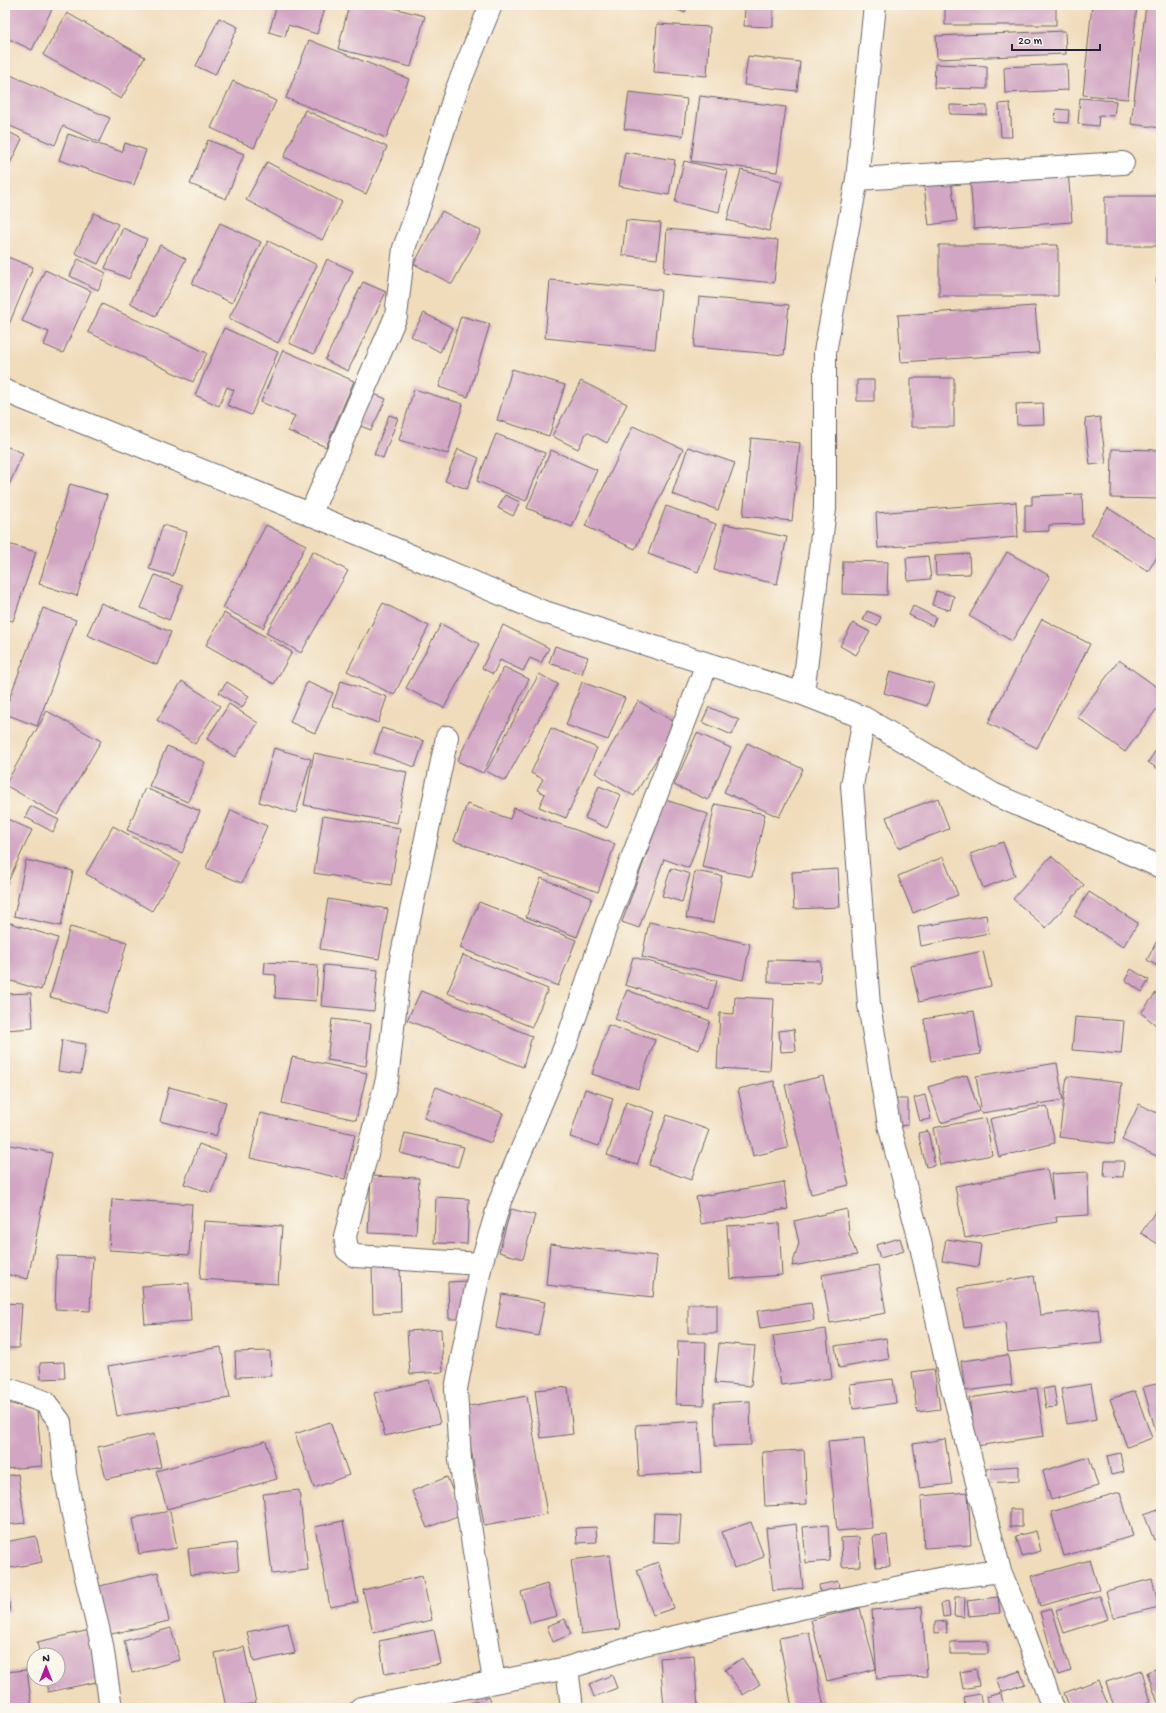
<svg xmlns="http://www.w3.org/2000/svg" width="1166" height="1713" viewBox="0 0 1166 1713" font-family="'Gochi Hand',sans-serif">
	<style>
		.building { fill: #d1a5c3 }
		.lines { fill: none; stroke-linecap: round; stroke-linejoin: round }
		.minor-casing { stroke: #6a6368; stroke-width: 24 }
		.minor { stroke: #fff; stroke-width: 22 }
	</style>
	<rect width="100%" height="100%" fill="#fbf7ec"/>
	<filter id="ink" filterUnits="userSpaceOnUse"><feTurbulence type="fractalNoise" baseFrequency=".025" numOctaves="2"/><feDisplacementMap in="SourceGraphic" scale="8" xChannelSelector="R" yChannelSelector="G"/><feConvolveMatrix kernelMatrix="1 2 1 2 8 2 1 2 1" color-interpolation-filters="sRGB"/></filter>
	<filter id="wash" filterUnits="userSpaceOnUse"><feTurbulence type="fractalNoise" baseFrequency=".012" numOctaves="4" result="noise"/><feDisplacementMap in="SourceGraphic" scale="16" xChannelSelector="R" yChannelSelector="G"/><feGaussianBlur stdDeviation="0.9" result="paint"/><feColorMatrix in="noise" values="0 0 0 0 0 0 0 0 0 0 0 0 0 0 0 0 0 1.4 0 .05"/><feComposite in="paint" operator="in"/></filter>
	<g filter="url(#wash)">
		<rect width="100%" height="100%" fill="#f0dcbb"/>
		<g id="blocks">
			<path class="building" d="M5,5h49l-22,45 -27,-13z
				M277,5h49l-9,29 -29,-9 -3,12 -16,-5z
				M349,5h32l44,11 -14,51 -73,-18z
				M666,5h22l-3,8z
				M945,5h111v20h-111z
				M1092,5h45l-9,94 -45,-4z
				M1146,5h15v123l-30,-4z
				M745,6l28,1v20l-29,-1z
				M67,13l78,44 -24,42 -78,-44z
				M219,18l19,9 -23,48 -19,-9z
				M657,24l53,3 -3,49 -53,-4z
				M1065,31l1,23 -129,5 -1,-23z
				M309,40l100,39 -23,59 -100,-40z
				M748,56l52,6 -3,29 -53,-6z
				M935,64l52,2v23l-53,-1z
				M1067,64l1,26 -63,3 -1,-26z
				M8,74l102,44 -11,24 -36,-16 -8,19 -50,-21v-42z
				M233,81l43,20 -22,47 -43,-20z
				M629,92l58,7 -4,37 -59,-7z
				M700,96l86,11 -9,65 -86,-11z
				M1080,98l36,3 -2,15 -15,-1 -1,11 -20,-2z
				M1010,103l2,34h-11l-2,-33z
				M950,105l37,1v9l-37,-1z
				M1056,109l13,1 -1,13 -13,-1z
				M305,110l82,37 -21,47 -82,-37z
				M5,130l17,9 -17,35z
				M68,134l54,18 3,-9 21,7 -12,35 -75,-25z
				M208,140l36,14 -18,45 -36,-15z
				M625,152l50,8 -6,35 -50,-9z
				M684,161l44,10 -9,41 -44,-10z
				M267,162l75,40 -20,38 -76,-40z
				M741,170l41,11 -13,50 -42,-11z
				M1068,170l4,52 -98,7 -4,-51z
				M950,175l7,46 -28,4 -6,-46z
				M1105,196h56v50h-56z
				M442,211l39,20 -29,53 -38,-20z
				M94,213l24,11 -20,40 -23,-11z
				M626,220l35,3 -4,36 -35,-4z
				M220,223l41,19 -29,61 -40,-19z
				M123,228l24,11 -18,40 -24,-11z
				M667,229l111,11 -4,43 -110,-11z
				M268,241l49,24 -39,78 -49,-25z
				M160,245l26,14 -30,57 -26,-13z
				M939,245h119v51h-119z
				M5,256l28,11 -26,62h-2z
				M78,259l28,14 -8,17 -28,-14z
				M327,259l26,12 -39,83 -25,-11z
				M1160,263h1v20l-5,-1z
				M45,270l46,21 -28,62 -19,-8 5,-13 -27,-11z
				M550,280l111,10 -6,59 -110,-11z
				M363,282l23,10 -38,79 -23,-11z
				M699,297l90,8 -5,50 -90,-8z
				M102,304l105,49 -14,29 -105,-50z
				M1035,306l4,47 -138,9 -3,-47z
				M424,313l29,15 -13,24 -29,-16z
				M461,316l29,8 -22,73 -29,-10z
				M224,328l54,24 -27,63 -24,-10 7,-15 -7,-3 -8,19 -24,-11z
				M283,350l71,31 -28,66 -38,-16 7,-15 -34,-14z
				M512,369l53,16 -16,51 -52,-16z
				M911,378h43v49h-43z
				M857,380h17v21h-17z
				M581,381l46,23 -20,39 -20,-11 -9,17 -26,-13z
				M414,389l49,15 -15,50 -49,-14z
				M372,393l14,6 -15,31 -13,-5z
				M1043,403l1,21 -27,1 -1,-21z
				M389,415l9,3 -15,40 -9,-4z
				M1100,417l6,46 -16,2 -5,-46z
				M633,426l50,23 -48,100 -50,-23z
				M496,434l49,19 -19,48 -49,-20z
				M751,438l49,5 -8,78 -49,-5z
				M5,446l18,7 -18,41z
				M688,447l47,16 -17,47 -46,-16z
				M458,449l21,9 -12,31 -22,-8z
				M1112,449l49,1v49l-50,-1z
				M551,450l46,20 -25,57 -45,-19z
				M70,484l37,11 -30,101 -38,-12z
				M1082,494l1,30 -34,1v6l-24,1v-27h7v-9z
				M505,495l15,7 -7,14 -15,-8z
				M1016,502l2,35 -140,11 -2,-35z
				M666,506l50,18 -18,48 -50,-18z
				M1108,508l53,34v9l-13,20 -57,-36z
				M725,524l62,13 -10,47 -63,-14z
				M163,525l24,7 -14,44 -24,-7z
				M266,525l40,20 -43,83 -40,-20z
				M8,544l28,8 -23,69 -8,-2v-66z
				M313,551l35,20 -47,82 -35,-20z
				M1007,552l43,24 -38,65 -43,-25z
				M969,554l1,20 -34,1 -1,-19z
				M928,556l3,23 -23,2 -2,-23z
				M843,561l45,1 -1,33 -45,-1z
				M155,575l28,11 -14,34 -28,-12z
				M936,591l18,5 -4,14 -18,-5z
				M101,603l70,29 -14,33 -70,-30z
				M383,603l46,23 -35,69 -47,-24z
				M913,606l23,11 -4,9 -23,-11z
				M43,608l33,12 -39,106 -32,-12v-4z
				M867,611l14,6 -4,9 -14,-6z
				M224,613l68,39 -18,32 -68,-39z
				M1042,619l48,25 -53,104 -49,-25z
				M853,623l17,9 -14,23 -16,-9z
				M441,624l38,20 -35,64 -38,-20z
				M503,625l46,23 -8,15 -11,-5 -7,13 -23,-11 -7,14 -11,-6z
				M555,646l33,11 -6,17 -33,-11z
				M1119,660l42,30v13l-36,49 -48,-35z
				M504,667l25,12 -46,94 -26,-12z
				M890,671l44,13 -7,22 -43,-13z
				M539,674l19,10 -53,97 -19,-10z
				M182,681l38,25 -25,38 -38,-24z
				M341,681l46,16 -9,26 -46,-17z
				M227,682l22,14 -7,12 -23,-15z
				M307,682l26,11 -18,40 -25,-11z
				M582,682l43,16 -17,42 -42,-15z
				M638,701l40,23 -44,72 -39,-23z
				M229,704l29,19 -23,34 -28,-18z
				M709,707l30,13 -7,15 -30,-13z
				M47,711l54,30 -43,74 -53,-30z
				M382,728l42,13 -9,26 -41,-14z
				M551,728l46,20 -31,70 -27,-11 6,-13 -8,-4 6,-11 -12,-6z
				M697,733l34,15 -23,52 -34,-15z
				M747,743l56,26 -24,48 -55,-25z
				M1161,743v28l-13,-9z
				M167,746l38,16 -17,40 -39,-16z
				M274,748l37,11 -15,54 -37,-11z
				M314,753l93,19 -10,51 -93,-18z
				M599,786l22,9 -14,33 -22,-10z
				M145,788l55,23 -18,42 -55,-23z
				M938,798l11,31 -51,19 -12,-31z
				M666,800l42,14 -19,54 -25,-9 -25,69 -17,-6z
				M467,804l43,15 4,-11 101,36 -17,48 -144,-51z
				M715,804l50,10 -13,63 -50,-10z
				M31,806l28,14 -6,12 -28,-15z
				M231,810l36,16 -25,57 -36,-15z
				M323,816l77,12 -9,57 -77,-12z
				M5,818l27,12 -27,58z
				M113,826l67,37 -28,48 -66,-37z
				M1003,842l12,34 -32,12 -13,-34z
				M1051,856l33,29 -38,43 -33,-29z
				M943,857l15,38 -45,18 -15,-37z
				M26,860l47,11 -12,55 -47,-10z
				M671,868l19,6 -8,28 -20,-6z
				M838,869l2,38 -46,2 -2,-37z
				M695,871l27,5 -9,47 -27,-5z
				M541,878l51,20 -15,39 -51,-20z
				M1089,892l49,31 -15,24 -49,-31z
				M328,899l60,10 -9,50 -59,-10z
				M479,902l97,38 -18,46 -98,-38z
				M986,915l3,18 -68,13 -3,-19z
				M7,922l51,16 -17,52 -36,-11v-53z
				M649,922l101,22 -7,36 -101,-23z
				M70,927l57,15 -20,71 -57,-16z
				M1161,933v35l-14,-8z
				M983,951l8,35 -72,16 -8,-36z
				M463,955l85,34 -16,38 -85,-34z
				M633,957l84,24 -8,29 -84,-25z
				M768,960l53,1 -1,22 -52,-1z
				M265,962l53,3 -2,36 -41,-3 1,-23 -12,-1z
				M324,965l54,5 -4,41 -53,-5z
				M1131,969l18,11 -7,12 -17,-12z
				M627,990l83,31 -11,29 -84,-31z
				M1158,990l3,2v26l-5,7 -15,-12z
				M421,991l111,45 -9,31 -116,-47z
				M31,993l2,35 -28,2v-36z
				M735,997l39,2 -4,72 -53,-3 3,-55 14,1z
				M974,1011l7,43 -50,7 -7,-42z
				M1075,1017l49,4 -3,33 -49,-4z
				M332,1019l39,5 -5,42 -39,-6z
				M608,1025l47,15 -17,49 -46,-15z
				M794,1029l2,22 -15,1 -2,-21z
				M62,1040l24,4 -5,30 -23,-3z
				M292,1057l75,16 -11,47 -74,-17z
				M1057,1063l6,37 -81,13 -6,-37z
				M967,1075l12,36 -38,12 -13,-36z
				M823,1076l26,109 -38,9 -26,-109z
				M1067,1076l55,7 -8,61 -55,-7z
				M774,1081l14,67 -35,8 -15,-67z
				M169,1087l57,15 -10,34 -56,-15z
				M436,1087l67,26 -12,30 -67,-25z
				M585,1089l28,9 -14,48 -29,-9z
				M925,1095l6,24 -11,2 -6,-23z
				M895,1099h13v26l-12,1z
				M626,1102l29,10 -18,53 -30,-10z
				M1139,1104l22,11v43l-39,-18z
				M1047,1106l8,37 -56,14 -9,-38z
				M260,1113l95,21 -10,45 -95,-21z
				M667,1115l42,15 -18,50 -42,-15z
				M986,1118l6,37 -52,10 -7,-37z
				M928,1131l7,34 -9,2 -8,-34z
				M405,1133l59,14 -6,20 -58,-14z
				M5,1144l47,9 -24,126 -23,-5z
				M199,1144l27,10 -15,39 -27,-9z
				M1105,1161h19l-1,16 -19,-1z
				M1047,1169l6,30 -2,-25 37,-2 1,43 -33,2 1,5 -92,16 -10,-52z
				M371,1176l48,2 -3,57 -48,-2z
				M784,1182l4,27 -87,15 -5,-27z
				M436,1197l33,2 -2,45 -33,-1z
				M112,1199l80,5 -3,51 -80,-5z
				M1161,1203v43l-20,-13z
				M511,1209l24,6 -12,44 -24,-7z
				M847,1209l2,26 8,20 -65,11 7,-23 -5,-22z
				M204,1221l78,5 -4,58 -78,-5z
				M779,1223l3,52 -52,4 -3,-53z
				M900,1238l4,13 -24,7 -4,-13z
				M946,1239l35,5 -3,23 -36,-6z
				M550,1244l107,12 -4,41 -107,-12z
				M57,1256l36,1 -3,54 -35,-2z
				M400,1264l1,48 -28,1 -1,-48z
				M878,1265l8,48 -56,10 -8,-48z
				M1034,1276l6,39 58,-6 4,34 -94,9 -3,-30 -41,6 -6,-40z
				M467,1281v38h-18l-1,-37z
				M189,1283l2,38 -46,3 -3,-38z
				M502,1294l43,8 -7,34 -42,-8z
				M5,1303l17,1 -3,44h-14z
				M811,1303l3,17 -54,8 -3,-17z
				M688,1304h29v29h-29z
				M441,1329l2,43 -33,2 -3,-43z
				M826,1329l6,49 -51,7 -8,-49z
				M886,1338l3,21 -50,9 -4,-22z
				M678,1341l28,1 -2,63 -28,-1z
				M719,1343l36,3 -4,40 -36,-3z
				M221,1347l9,51 -113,18 -9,-50z
				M270,1351l1,25 -35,1 -1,-25z
				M1008,1355l4,30 -47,6 -4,-30z
				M64,1362l1,16 -24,1 -1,-16z
				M934,1369l6,40 -23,3 -5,-40z
				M893,1379l3,24 -43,6 -3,-25z
				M429,1380l11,43 -55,13 -11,-43z
				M1161,1383v66l-18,-62z
				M1091,1384l6,35 -30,5 -6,-35z
				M568,1387l5,47 -32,4 -6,-48z
				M1054,1387l3,20 -11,1 -3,-19z
				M1037,1388l7,48 -68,10 -7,-48z
				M1135,1391l17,47 -25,9 -17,-48z
				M527,1396l20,118 -63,11 -20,-118z
				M750,1401l1,44 -36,1 -1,-43z
				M5,1402l32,9 5,55 -37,3z
				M699,1421l3,51 -63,4 -3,-51z
				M330,1422l19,53 -35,13 -19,-54z
				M154,1434l7,33 -55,12 -8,-32z
				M864,1438l8,90 -35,3 -9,-90z
				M945,1439l7,45 -32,4 -7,-44z
				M266,1441l11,38 -110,30 -11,-38z
				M804,1450l3,54 -42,2 -3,-54z
				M1120,1453l4,19 -13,3 -4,-19z
				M1089,1457l9,29 -47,14 -8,-29z
				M1019,1466v15l-32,2v-15z
				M18,1474l7,49 -20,2v-49z
				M447,1477l15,37 -35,14 -15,-37z
				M299,1490l9,80 -36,4 -9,-80z
				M968,1492l3,53 -47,3 -3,-52z
				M1120,1492l13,44 -69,20 -13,-44z
				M1161,1508v29l-7,3 -10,-26z
				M1010,1509h12v18h-12z
				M170,1511l7,37 -38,6 -6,-36z
				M654,1513l27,1 -2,29 -26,-1z
				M343,1521l15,81 -28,5 -15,-80z
				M751,1522l13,35 -30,11 -12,-36z
				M796,1524l7,64 -30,3 -7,-63z
				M828,1525l2,36 -24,2 -3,-36z
				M596,1527l1,15 -20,1 -1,-15z
				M1036,1531l5,20 -19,5 -6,-20z
				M887,1535l3,31 -14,1 -3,-31z
				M36,1536l6,26 -37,7v-27z
				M859,1537l1,29 -18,1 -1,-29z
				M236,1543l3,27 -48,5 -3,-26z
				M610,1555l10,74 -39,5 -10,-74z
				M1090,1560l9,30 -59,16 -8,-30z
				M658,1562l16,46 -21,7 -16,-45z
				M158,1572l11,49 -62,14 -11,-48z
				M422,1576l10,44 -59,13 -10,-43z
				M1152,1579l7,28 -46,11 -7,-27z
				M838,1581l1,7 -19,4 -1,-7z
				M5,1583h2l3,29 -5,1z
				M547,1584l10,32 -27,7 -9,-31z
				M1100,1596l8,23 -44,14 -8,-23z
				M955,1597h10l-1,20 -10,-1z
				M998,1597l2,16 -31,3 -2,-15z
				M948,1602l2,14 -7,1 -2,-13z
				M922,1607l5,69 -50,3 -5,-69z
				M860,1608l16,61 -49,12 -16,-61z
				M1052,1609l19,62 -13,4 -18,-63z
				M565,1619l6,15 -18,8 -6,-16z
				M946,1621l1,12 -12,1v-12z
				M288,1623l7,30 -41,9 -7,-30z
				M171,1628l9,32 -48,13 -8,-32z
				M90,1630l11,51 -53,11 -3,-13h13v-24h-18l-3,-13z
				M434,1630l7,34 -56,10 -6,-33z
				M809,1632l15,76h-32l-13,-70z
				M988,1641v13h-38v-12z
				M244,1647l12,56 -30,5 -11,-55z
				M694,1655l4,53h-34l-4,-50z
				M742,1658l18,26 -17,11 -18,-25z
				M1161,1667v35l-3,1 -11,-31z
				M976,1669l3,17 -16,3 -3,-17z
				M27,1670l5,38h-27v-36z
				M1020,1671l5,13 -24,8 -5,-13z
				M1142,1671l9,31 -21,6h-16l-8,-26z
				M612,1675l5,13 -23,9 -5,-13z
				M1098,1680l11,28h-39l-6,-15z
				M1001,1693l3,15h-15l-3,-11z
				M980,1694l2,14h-17l-1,-11z
				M489,1697l4,11h-36z"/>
		</g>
	</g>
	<g filter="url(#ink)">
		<use href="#blocks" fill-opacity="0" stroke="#6a6368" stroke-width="1"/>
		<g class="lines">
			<defs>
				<path id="minor" d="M857,179l266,-16
					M5,391l364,147 172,73 262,83 61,24 129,76 168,73
					M310,515l86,-199 8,-68 16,-44 36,-113 35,-86
					M803,694l22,-185v-157l32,-173 18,-174
					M864,718l-12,68 17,219 20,120 30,112 31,142 50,192 19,46 34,91
					M447,737l-46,222 -14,120 -42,157 2,14 8,6 126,8
					M5,1388l40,14 15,20 5,52 17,86 20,85 9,63
					M567,1668l5,40
					M494,1682l-34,-222 -4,-71 8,-42 17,-83 19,-63 66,-157 41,-121 100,-259
					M361,1708l206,-40 77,-24 170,-39 125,-26 61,-8"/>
			</defs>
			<use href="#minor" class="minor-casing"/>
			<use href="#minor" class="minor"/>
		</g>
	</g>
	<rect width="1166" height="1713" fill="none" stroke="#fbf7ec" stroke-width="20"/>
	<g transform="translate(46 1667)"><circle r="19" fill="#fbf7ec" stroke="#a4a2a5"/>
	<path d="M0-3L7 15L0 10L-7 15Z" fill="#b5179e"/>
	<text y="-6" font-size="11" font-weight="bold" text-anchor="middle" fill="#22223b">N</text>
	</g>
	<path d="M1012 44v6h88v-6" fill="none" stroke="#22223b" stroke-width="2"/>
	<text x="1018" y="44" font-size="12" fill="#22223b" stroke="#fbf7ec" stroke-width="3" paint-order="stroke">20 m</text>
</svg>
